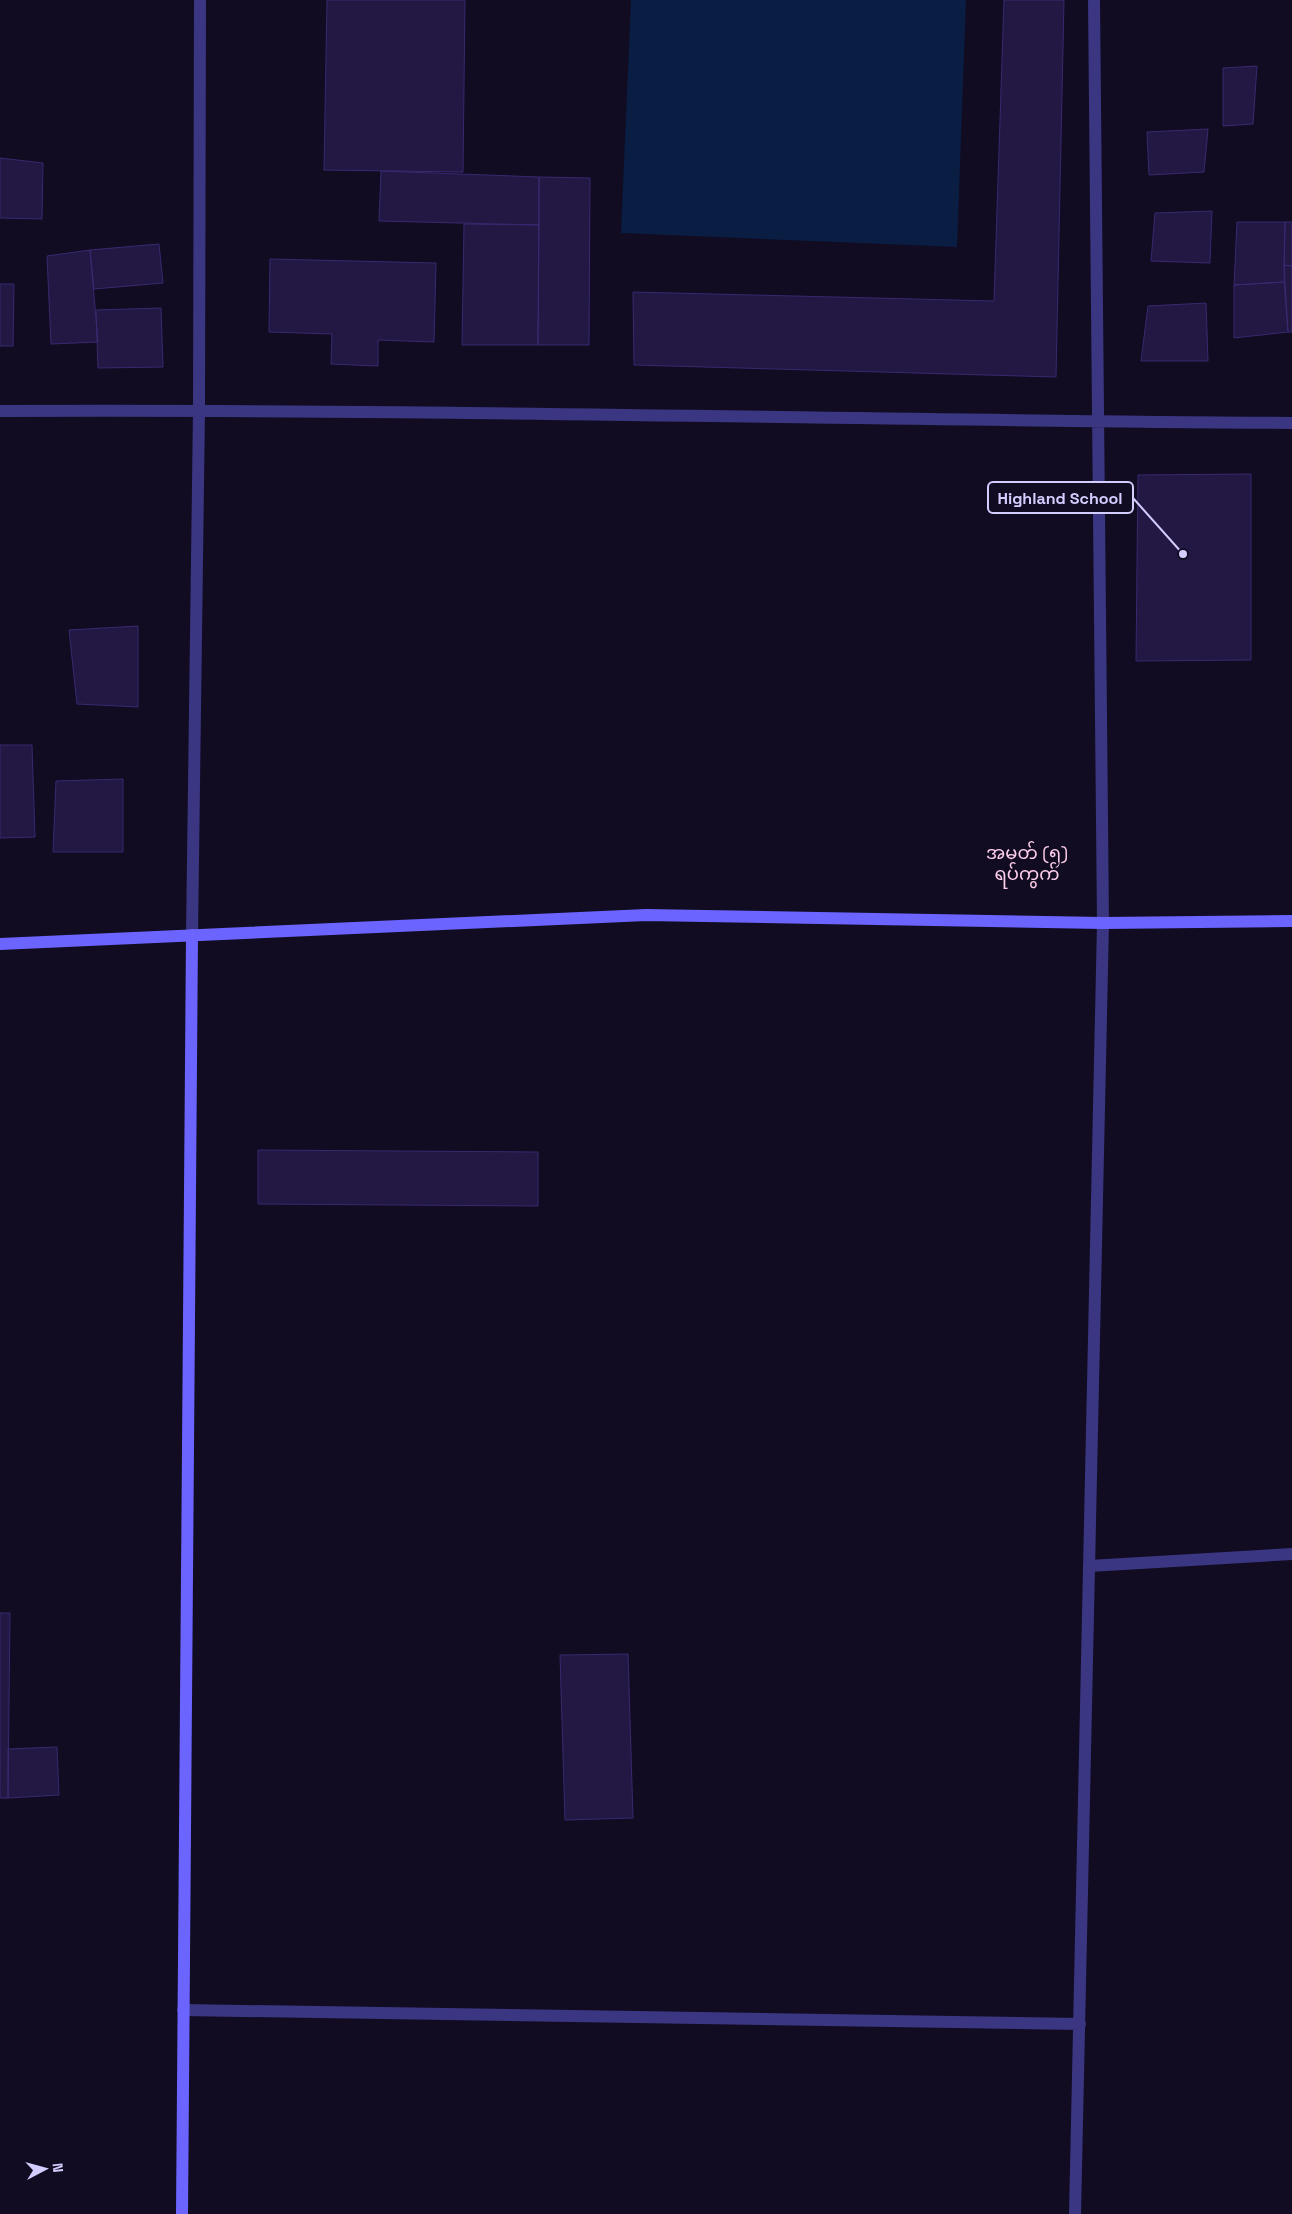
<svg xmlns="http://www.w3.org/2000/svg" width="1292" height="2214" viewBox="0 0 1292 2214" font-family="'Space Grotesk','Noto Sans Myanmar',sans-serif">
	<style>
		.water { fill: #0a1d43 }
		.building { fill: #221843; stroke: #392970 }
		.lines { fill: none; stroke-linecap: round; stroke-linejoin: round }
		.street { stroke: #3b3682; stroke-width: 12 }
		.secondary { stroke: #6c64ff; stroke-width: 12 }
		.labels { text-anchor: middle; dominant-baseline: central; stroke-width: 5; stroke-linejoin: round; paint-order: stroke }
		.quarter-label { font-size: 18px; fill: #ffcfec; stroke: #110c22 }
		.leader { fill: none; stroke: #d4cdff; stroke-width: 2 }
		.callout-dot { fill: #d4cdff; stroke: #110c22; stroke-width: 2 }
		.callout { fill: #110c22; stroke: #d4cdff; stroke-width: 2 }
		.callout-label { font-size: 16px; text-anchor: middle; font-weight: bold; fill: #d4cdff }
	</style>
	<rect width="100%" height="100%" fill="#110c22"/>
	<path class="water" d="M631,0h335l-9,247 -336,-14z"/>
	<path class="building" d="M327,0h138l-2,172 -139,-2z
		M1004,0h60l-8,377 -422,-12 -1,-73 361,9z
		M1257,66l-4,58 -30,2v-58z
		M1208,129l-4,43 -55,3 -2,-43z
		M0,158l43,5 -1,56 -42,-1z
		M381,171l158,6v48l-160,-4z
		M539,177l51,1 -1,167h-51z
		M1212,211l-2,52 -59,-2 4,-48z
		M1237,222h48l-1,60 -50,3z
		M1285,222h7v44l-8,-1z
		M464,224l75,1 -1,120h-76z
		M159,244l4,39 -69,6 -4,-39z
		M90,250l8,92 -47,2 -4,-88z
		M270,259l166,4 -2,79 -56,-2v26l-47,-2 1,-30 -63,-2z
		M1284,265l8,1v66h-4z
		M1284,282l4,50 -54,6v-53z
		M0,284h14l-1,62h-13z
		M1206,303l2,58h-67l7,-55z
		M161,308l2,59 -65,1 -2,-58z
		M1251,474v186l-115,1 2,-186z
		M138,626v81l-61,-3 -8,-74z
		M0,745h32l3,92 -35,1z
		M123,779v73h-70l3,-71z
		M258,1150l280,2v54l-280,-2z
		M0,1613h10l-2,185h-8z
		M628,1654l5,164 -68,2 -5,-165z
		M57,1747l2,48 -51,3v-49z"/>
	<g class="lines">
		<path class="street" d="M0,411c431,-2 861,9 1292,12
			M192,935l7,-525 1,-410
			M1089,1566l203,-12
			M183,2010l897,14
			M1075,2214l28,-1291 -9,-923"/>
		<path class="secondary" d="M0,944l646,-29 457,8 189,-2
			M182,2214l10,-1279"/>
	</g>
	<g class="labels">
		<g class="quarter-label">
			<text x="1027" y="852">အမှတ် (၅)<tspan x="1027" dy="21">ရပ်ကွက်</tspan></text>
		</g>
	</g>
	<path class="leader" d="M1183 554L1133 498"/>
	<circle class="callout-dot" cx="1183" cy="554" r="5"/>
	<rect class="callout" x="988" y="482" width="145" height="31" rx="5"/>
	<g class="callout-label">
		<text x="1060" y="504">Highland School</text>
	</g>
	<g transform="translate(45 2169) rotate(84)" stroke="#110c22" stroke-width="4" paint-order="stroke">
	<path d="M0-4L9 19L0 12L-9 19Z" fill="#d4cdff"/>
	<text y="-8" font-size="14" font-weight="bold" text-anchor="middle" fill="#d4cdff">N</text>
	</g>
</svg>
